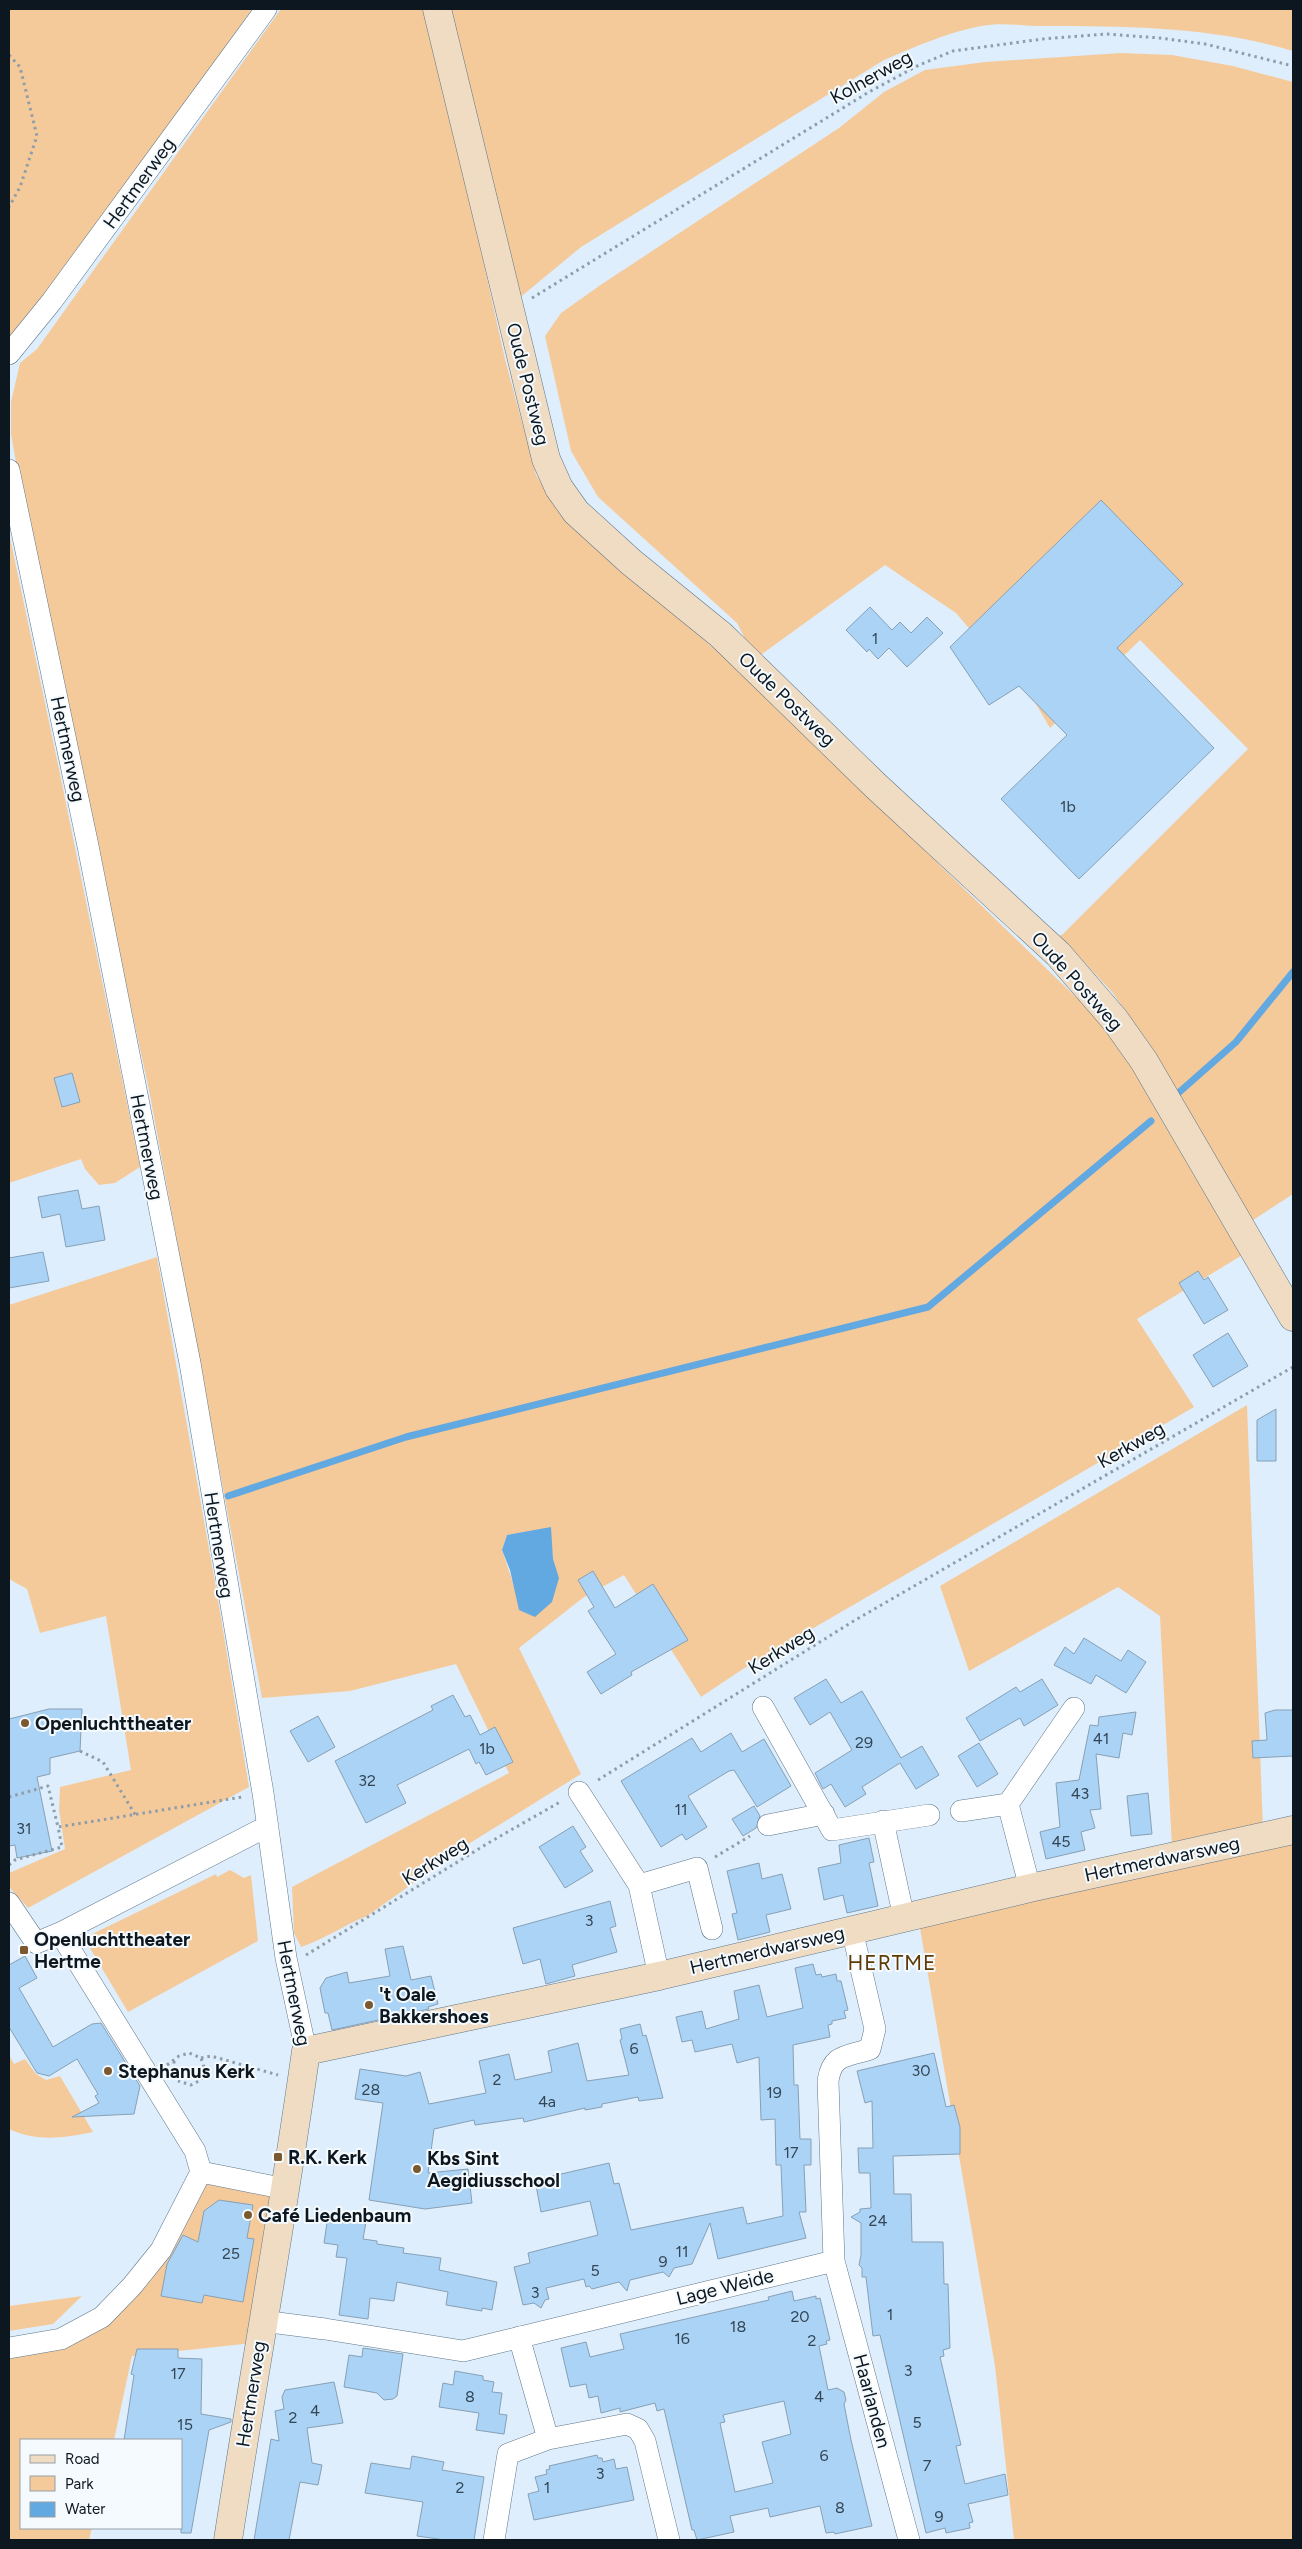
<svg xmlns="http://www.w3.org/2000/svg" width="1302" height="2549" viewBox="0 0 1302 2549" font-family="Figtree,sans-serif">
	<style>
		.green { fill: #f5ca9b; fill-rule: evenodd }
		.water { fill: #62a8e1 }
		.lines { fill: none; stroke-linecap: round; stroke-linejoin: round }
		.stream { stroke: #62a8e1; stroke-width: 7 }
		.building { fill: #aad3f6; stroke: #87a0b5; fill-rule: evenodd }
		.street-casing { stroke: #5f778b; stroke-width: 22 }
		.secondary-casing { stroke: #5f778b; stroke-width: 29 }
		.path { stroke: #8f9da8; stroke-width: 3; stroke-dasharray: 2.5 4; stroke-linecap: butt }
		.street { stroke: #fff; stroke-width: 21 }
		.secondary { stroke: #efdcc2; stroke-width: 28 }
		.poi-dot { fill: #7b5930; stroke: #f4fafe; stroke-width: 2 }
		.labels { text-anchor: middle; dominant-baseline: central; stroke-width: 4; stroke-linejoin: round; paint-order: stroke }
		.number-label { font-size: 16px; fill: #344655 }
		.street-label { font-size: 19px; fill: #0d171f; stroke: #f4fafe }
		.poi-label { font-size: 19px; font-weight: bold; fill: #0d171f; stroke: #f4fafe; text-anchor: start }
		.quarter-label { font-size: 21px; letter-spacing: 1px; fill: #5e3a05; stroke: #f4fafe }
	</style>
	<rect width="100%" height="100%" fill="#deeefc"/>
	<path class="green" d="M9,9h243l-151,213 -92,119z
		M281,9h146l78,350 31,116 19,31 194,174 337,327 43,49 115,198 -107,65 57,88 -451,262 -42,28 -77,-122 -40,22 -65,51 62,126 -111,69 -103,73c-23,9 -42,23 -66,31l-7,-14 -2,-46 217,-114 -53,-109 -106,27 -88,7 -113,-608 -117,-538 -21,-118v-32l9,-39 17,-14zM550,1528l3,31 -39,27 -12,-36 5,-15z
		M447,9h846v42c-79,-24 -166,-25 -248,-25 -20,0 -44,-4 -64,0 -33,6 -66,21 -97,34l-303,187 -64,53z
		M1121,53l51,2 61,11 60,16v1112l-46,30 -72,-126 -26,-55 -37,-51 -53,-57h3l186,-186 -108,-109 -90,88 -27,-46 -10,-2 -57,-67 -71,-48 -130,94 -18,-36 -139,-126 -27,-46 -26,-115 16,-23 41,-29 237,-156 45,-36 41,-22 60,-8z
		M9,533l50,236 81,398 -25,16 -16,2 -14,-16 -4,-10 -72,24z
		M157,1257l59,331 33,199 -221,121 -19,-21v-14l56,-24 -6,-39 1,-23 71,-17 -25,-154 -66,17 -13,-44 -18,-10v-274z
		M1247,1405l16,424 -91,19 -12,-232 -42,-29 -149,84 -29,-85z
		M1293,1841v699h-279l-19,-174 -75,-438z
		M230,1870l14,8 7,-3 7,66 -130,71 -40,-67v-9l128,-62 1,3z
		M9,2055l5,9 11,-5 11,15 10,6 14,-4 33,56c-30,6 -56,10 -84,-3z
		M206,2184l72,13 -25,146 -121,13 -18,84h-93v88h71l-3,12h-80v-185l56,-8z
		M82,2296l-29,28 -44,7v-25z"/>
	<path class="water" d="M551,1527l2,32 6,19 -7,24 -17,15 -16,-7 -9,-40 -8,-20 5,-15z"/>
	<g class="lines">
		<path class="stream" d="M1176,1095l60,-53 57,-70
			M228,1496l178,-59 522,-130 223,-186"/>
	</g>
	<path class="building" d="M1101,500l82,84 -66,64 97,100 -135,131 -78,-80 66,-64 -48,-49 -30,19 -39,-58z
		M870,607l22,23 8,-8 11,11 16,-16 16,16 -36,34 -18,-19 -11,11 -9,-10 -2,3 -21,-22z
		M72,1073l8,29 -18,5 -8,-29z
		M78,1190l4,19 17,-3 6,34 -39,7 -6,-33 -18,4 -4,-21z
		M43,1252l6,29 -40,7v-30z
		M1198,1271l6,9 4,-3 20,33 -24,14 -25,-41z
		M1228,1333l20,33 -35,21 -20,-32z
		M1276,1409v52h-19v-41z
		M593,1571l22,37 38,-24 35,56 -57,32 1,3 -31,19 -14,-22 29,-18 -28,-43 6,-4 -16,-27z
		M1084,1638l37,23 7,-11 18,12 -20,31 -30,-18 -5,9 -37,-19 11,-18 9,7z
		M826,1679l15,24 21,-12 39,67 21,-12 17,29 -23,14 -16,-26 -38,24 4,7 -21,13 -14,-23 -8,5 -8,-16 37,-23 -22,-38 -20,13 -16,-27z
		M1042,1679l16,26 -34,21 -4,-8 -40,23 -14,-23 50,-31 4,5z
		M453,1695l12,22 5,-2 10,20 15,-8 18,35 -27,13 -7,-13 -3,2 -7,-15 -72,36 9,18 -40,20 -31,-62 98,-51 -2,-4z
		M49,1709h33l-2,42 -30,7v16l-13,3 15,74 -35,7 -2,-13 -6,1v-127z
		M1275,1710h18v46l-40,2 -1,-17 15,-1 -2,-27z
		M1136,1712l-4,23 -9,-2 -4,25 -23,-4 5,55 -11,1 5,18 -14,4 4,18 -39,9 -6,-27 20,-5 -4,-44 23,-3 11,-55 8,1 1,-9z
		M318,1716l17,31 -27,15 -18,-31z
		M731,1733l11,19 22,-13 27,47 -34,21 -23,-37 -5,1 -41,25 19,31 -21,13 -4,-6 -21,13 -40,-66 71,-43 9,14z
		M979,1743l19,31 -21,13 -19,-31z
		M1148,1793l4,41 -21,2 -4,-40z
		M754,1806l6,10 -4,12 -13,8 -11,-17z
		M573,1826l13,21 -6,4 13,20 -28,17 -26,-41z
		M869,1838l5,24 -5,1 9,43 -31,7 -4,-18 -19,5 -6,-32 23,-5 -2,-18z
		M759,1863l3,16 20,-5 9,35 -25,6 4,17 -32,8 -6,-26 5,-1 -10,-42z
		M610,1901l6,25 -6,2 7,24 -45,13 3,11 -29,8 -6,-25 -17,5 -10,-36z
		M403,1946l8,34 20,-4 7,28 -10,3 1,2 -97,21 -4,-17h-3l-5,-25 6,-10 21,-6 2,11 41,-7 -5,-27z
		M25,1956l12,22 -18,10 34,59 39,-23 9,-1 39,63 -6,28 -62,3 27,-14 -4,-7 3,-2 -21,-35 -28,17 -12,-3 -28,-46v-62z
		M813,1964l3,11 5,-1 1,3 14,-3 1,7h4l7,29 -4,1 2,7 -14,3v3l-4,1 2,12 -37,8 1,40h4l2,54h11v26h-7l2,47h-7l7,26 -88,21 -8,-36 -18,41 -18,4 -5,9 -6,-5 -33,8 -3,11 -8,-9 -27,7 -3,-3 -3,1 -2,-8 -38,9 3,11 -4,1 -4,8 -7,-5 -11,2 -9,-38 16,-4 -2,-10 70,-18 -8,-34 -49,11 -6,-32 74,-17 5,21 5,-1 12,47 112,-23 4,17 36,-8 -2,-51h-5l-1,-46 -14,1 -2,-63 -22,6 -5,-19 -37,8 -3,-12 -10,2 -6,-25 26,-6 4,18 33,-10 -5,-28 25,-6 8,32 36,-9 -8,-40z
		M640,2024l3,12 3,-1 17,63 -24,3 -1,-4 -36,7v3l-17,3v-2l-61,14 -1,-4 -48,7 -1,-5 -40,9 -6,44 40,-4 4,34 -47,6 -56,-9 14,-97 -28,-4 5,-30 46,7 14,-4 9,32 57,-11 -7,-32 30,-7 6,26 37,-8 -4,-21 30,-8 9,38 42,-6 -9,-35 2,-1 -2,-10z
		M934,2053l12,54 8,-2 6,22v27l-67,2 1,38h17l1,48h31l1,42h4l2,64 -7,2 1,6 -4,1 21,88 -5,1 9,38 40,-10 3,21 -40,9 5,18 -4,1 1,5 -24,5 -1,-5 -19,5 -46,-198 -7,1 -7,-59h-4v-9l-3,-3 2,-10v-32l-10,-6 9,-5v-3l11,-1 -1,-35h-11l-1,-25h15l-1,-47 -7,2 -8,-32z
		M219,2200l34,5 -6,33 7,1 -11,63 -39,-7 -2,8 -41,-7 6,-32 16,-29 15,7 6,-31z
		M336,2217l30,5 -3,17 14,2v3l27,4 -1,5 38,5 -2,12 58,12 -5,28 -10,-2v3l-36,-6 2,-13 -51,-10 -3,19 -24,-3 -2,21 -29,-4 8,-57 -11,-1 2,-12 -14,-2 3,-20z
		M792,2291l2,10 22,-5v3l4,-1 10,42 -4,1 1,3 -8,2 9,44 9,-2 7,4 2,8 -2,4 7,36 21,86 -37,8 -1,-2 -8,1 -6,-27 -50,11 -2,-9 -38,8 4,16 -37,8 -3,-10h-2l-28,-121 -7,2 -2,-8 -35,9v-4l-19,5 -3,-17 -9,2 -3,-14 -16,3 -9,-39 25,-6 4,15 34,-8 -4,-15 149,-34 -1,-3zM784,2401l7,33 -29,8 11,41 -38,9 -15,-69 5,-1 -2,-7z
		M363,2348l40,6 -6,42 -4,3 -9,1 -7,-7 -33,-6 5,-32 13,2z
		M137,2349h41v9l24,1 -1,55 30,5v3l-22,8 -18,103h-10v-93h-57l10,-65 -3,-1z
		M455,2371l28,5v4l11,2 -2,10 10,1 -3,21 8,1 -3,19 -28,-4 3,-17 -40,-6 4,-24 10,2z
		M334,2382l9,41 -36,5 5,35 10,2 -4,20 -18,-3 -11,58h-35l17,-101 8,2 -4,-30 9,-2 -2,-12 3,-7z
		M597,2455l1,3h4l1,4 11,-3 2,10 11,-2 7,33 -100,20 -6,-26 11,-3 -4,-14 12,-3 -1,-4 4,-1 -1,-3z
		M412,2456l32,6 -2,8 42,7 -10,63h-29l-28,-4 6,-34 -58,-9 6,-30 39,6z"/>
	<g class="lines">
		<defs>
			<path id="street" d="M9,354l43,-53 214,-292
				M9,470l79,376 102,517 73,430 23,165 20,93
				M763,1707l69,123 97,-15
				M579,1792l60,93 20,91
				M961,1811l47,-7
				M883,1821l21,97
				M768,1825l56,-11
				M639,1885l58,-17 15,61
				M1030,1888l-22,-84 66,-96
				M9,1903l27,40 24,-10 135,218 6,21
				M852,1930l23,99 -5,20c-24,8 -38,5 -42,32l6,180 75,279
				M60,1933l208,-107
				M201,2172l85,17
				M262,2321l63,8 138,22 371,-90
				M519,2337l29,102
				M9,2348l52,-9 41,-22 30,-31 29,-36 40,-78
				M494,2540l14,-86 40,-15 79,-15 11,5 7,12 24,99"/>
			<path id="secondary" d="M437,9l109,450 13,29 17,24 55,50 90,73 155,151 182,168 57,66 29,41 149,256
				M228,2540c25,-163 55,-325 78,-489l353,-75 371,-88 263,-58"/>
		</defs>
		<use href="#street" class="street-casing"/>
		<use href="#secondary" class="secondary-casing"/>
		<path class="path" d="M9,55l11,12 17,69 -17,51 -11,20
			M532,298l337,-206 50,-27 34,-14 90,-12 64,-5 53,4 45,6 88,22
			M80,1751l23,11 33,54
			M598,1780l254,-158 441,-255
			M9,1797l39,-11 10,41
			M715,1857l35,-21
			M9,1865l6,-5 47,-13 -4,-20 184,-30
			M306,1955l184,-113 70,-40
			M201,2058l10,-2 67,19
			M174,2061v12
			M167,2065l12,-9 10,-3 12,5 4,12 -4,10 -10,5 -13,-4"/>
		<use href="#street" class="street"/>
		<use href="#secondary" class="secondary"/>
	</g>
	<g class="poi-dot">
		<circle cx="25" cy="1723" r="5"/>
		<rect x="19" y="1945" width="10" height="10" rx="2.5"/>
		<circle cx="369" cy="2005" r="5"/>
		<circle cx="108" cy="2071" r="5"/>
		<rect x="273" y="2152" width="10" height="10" rx="2.5"/>
		<circle cx="417" cy="2169" r="5"/>
		<circle cx="248" cy="2215" r="5"/>
	</g>
	<g class="labels">
		<g class="number-label">
			<text x="875" y="638">1</text>
			<text x="1068" y="806">1b</text>
			<text x="1101" y="1738">41</text>
			<text x="864" y="1742">29</text>
			<text x="487" y="1748">1b</text>
			<text x="367" y="1780">32</text>
			<text x="1080" y="1793">43</text>
			<text x="681" y="1809">11</text>
			<text x="24" y="1828">31</text>
			<text x="1061" y="1841">45</text>
			<text x="589" y="1920">3</text>
			<text x="634" y="2048">6</text>
			<text x="921" y="2070">30</text>
			<text x="497" y="2079">2</text>
			<text x="371" y="2089">28</text>
			<text x="774" y="2092">19</text>
			<text x="547" y="2101">4a</text>
			<text x="791" y="2152">17</text>
			<text x="878" y="2220">24</text>
			<text x="682" y="2251">11</text>
			<text x="231" y="2253">25</text>
			<text x="663" y="2261">9</text>
			<text x="595" y="2270">5</text>
			<text x="535" y="2292">3</text>
			<text x="890" y="2314">1</text>
			<text x="800" y="2316">20</text>
			<text x="738" y="2326">18</text>
			<text x="682" y="2338">16</text>
			<text x="812" y="2340">2</text>
			<text x="908" y="2370">3</text>
			<text x="178" y="2373">17</text>
			<text x="470" y="2396">8</text>
			<text x="819" y="2396">4</text>
			<text x="315" y="2410">4</text>
			<text x="293" y="2417">2</text>
			<text x="917" y="2422">5</text>
			<text x="185" y="2424">15</text>
			<text x="824" y="2455">6</text>
			<text x="927" y="2465">7</text>
			<text x="600" y="2473">3</text>
			<text x="460" y="2487">2</text>
			<text x="547" y="2487">1</text>
			<text x="840" y="2507">8</text>
			<text x="939" y="2516">9</text>
		</g>
		<g class="street-label">
			<text transform="translate(871 77) rotate(-29)">Kolnerweg</text>
			<text transform="translate(139 183) rotate(-54)">Hertmerweg</text>
			<text transform="translate(528 384) rotate(76)">Oude Postweg</text>
			<text transform="translate(787 699) rotate(44)">Oude Postweg</text>
			<text transform="translate(68 749) rotate(78)">Hertmerweg</text>
			<text transform="translate(1077 981) rotate(48)">Oude Postweg</text>
			<text transform="translate(147 1147) rotate(79)">Hertmerweg</text>
			<text transform="translate(1131 1445) rotate(-30)">Kerkweg</text>
			<text transform="translate(219 1545) rotate(81)">Hertmerweg</text>
			<text transform="translate(781 1650) rotate(-32)">Kerkweg</text>
			<text transform="translate(1162 1859) rotate(-12)">Hertmerdwarsweg</text>
			<text transform="translate(435 1861) rotate(-32)">Kerkweg</text>
			<text transform="translate(767 1950) rotate(-13)">Hertmerdwarsweg</text>
			<text transform="translate(294 1993) rotate(79)">Hertmerweg</text>
			<text transform="translate(725 2287) rotate(-14)">Lage Weide</text>
			<text transform="translate(251 2394) rotate(-81)">Hertmerweg</text>
			<text transform="translate(872 2401) rotate(75)">Haarlanden</text>
		</g>
		<g class="poi-label">
			<text x="35" y="1723">Openluchttheater</text>
			<text x="34" y="1939">Openluchttheater<tspan x="34" dy="22">Hertme</tspan></text>
			<text x="379" y="1994">'t Oale<tspan x="379" dy="22">Bakkershoes</tspan></text>
			<text x="118" y="2071">Stephanus Kerk</text>
			<text x="288" y="2157">R.K. Kerk</text>
			<text x="427" y="2158">Kbs Sint<tspan x="427" dy="22">Aegidiusschool</tspan></text>
			<text x="258" y="2215">Café Liedenbaum</text>
		</g>
		<g class="quarter-label">
			<text x="892" y="1962">HERTME</text>
		</g>
	</g>
	<rect width="1302" height="2549" fill="none" stroke="#0d171f" stroke-width="20"/>
	<rect x="20" y="2439" width="162" height="90" fill="#f4fafe" stroke="#989fa5"/>
	<rect x="30" y="2455" width="25" height="8" fill="#efdcc2" stroke="#989fa5"/>
	<text x="65" y="2464" font-size="15" fill="#0d171f">Road</text>
	<rect x="30" y="2476" width="25" height="15" fill="#f5ca9b" stroke="#989fa5"/>
	<text x="65" y="2489" font-size="15" fill="#0d171f">Park</text>
	<rect x="30" y="2502" width="25" height="15" fill="#62a8e1" stroke="#989fa5"/>
	<text x="65" y="2514" font-size="15" fill="#0d171f">Water</text>
</svg>
